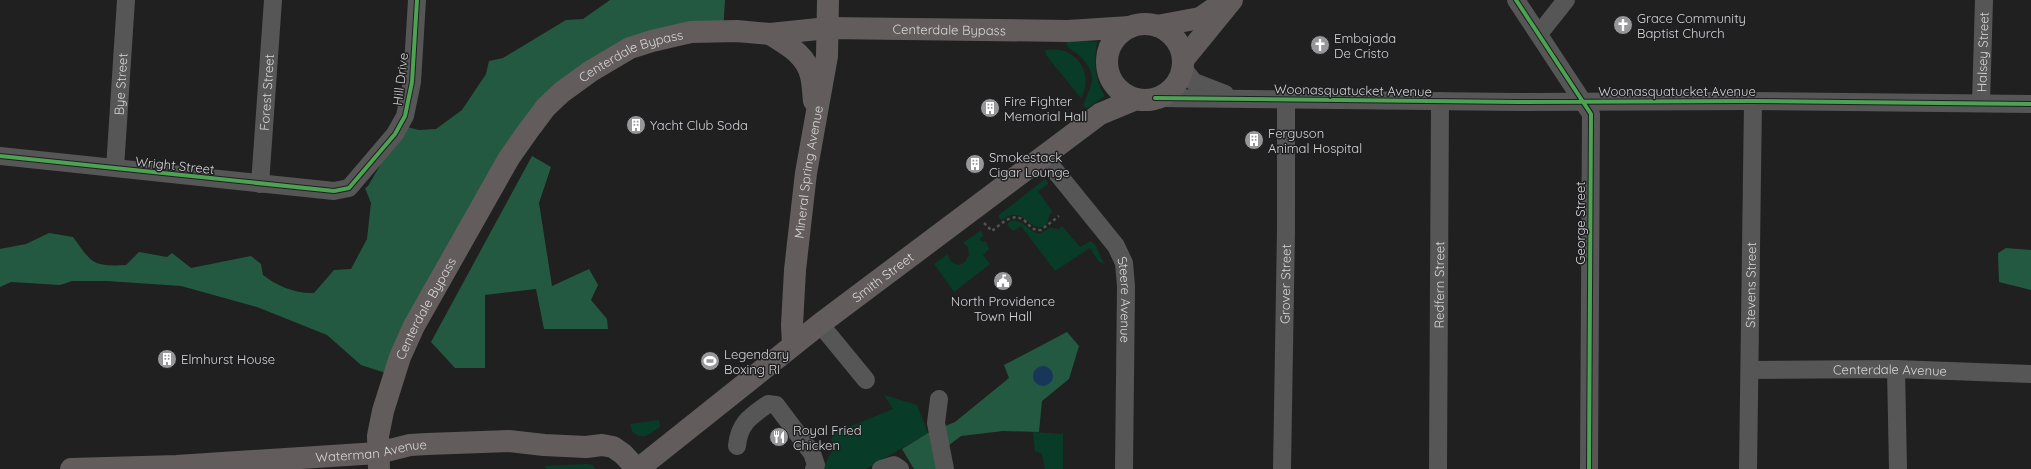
<svg xmlns="http://www.w3.org/2000/svg" width="2031" height="469" viewBox="0 0 2031 469" font-family="Quicksand,sans-serif">
	<style>
		.green { fill: #093c28 }
		.forest { fill: #245941 }
		.water { fill: #173658 }
		.lines { fill: none; stroke-linecap: round; stroke-linejoin: round }
		.path { stroke: #525252; stroke-width: 2.5; stroke-dasharray: 3 3; stroke-linecap: butt }
		.minor { stroke: #565656; stroke-width: 18 }
		.major { stroke: #625c5d; stroke-width: 22 }
		.cycleway-casing { stroke: #1f1f21; stroke-width: 6 }
		.cycleway { stroke: #4ca352; stroke-width: 4 }
		.labels { text-anchor: middle; dominant-baseline: central; stroke-width: 3; stroke-linejoin: round; paint-order: stroke }
		.poi-label { font-size: 13px; fill: #d7d6d8; stroke: #1f1f21; text-anchor: start }
		.street-label { font-size: 13px; fill: #d7d6d8; stroke: #1f1f21 }
	</style>
	<rect width="100%" height="100%" fill="#202020"/>
	<path class="green" d="M1069,40l28,2c-3,20 -3,36 8,54l-17,12 -5,-2c8,-23 17,-28 -3,-50 -5,-5 -11,-6 -14,-12z
		M1045,50c7,0 16,-1 22,2 18,9 24,30 14,46l-35,-43z
		M1045,179l3,3v2l-10,7 14,20 -3,5 -2,9c-19,11 -22,-23 -45,-5l-3,-2v-3z
		M1015,220c10,3 14,11 24,14l11,-6 9,1 3,-3 18,21 11,-6 5,5 8,18 -6,-3 -8,-13 -35,23 -34,-45 -8,5 -6,-6 3,-4z
		M980,231l2,1 1,4 -3,2 1,3 5,1 3,7 -6,6 7,9 -36,28 -20,-28 14,-10c2,8 5,10 12,11l5,-3 4,-7 -1,-8 -5,-4z
		M884,395l33,10 11,28 -62,36h-43l10,-20 -2,-9 3,-7 59,-24z
		M659,420l1,7 -14,9h-8l-6,-5 -2,-7z
		M1033,432l30,2v35h-18l-3,-15 -7,-3z
		M586,464l6,1 4,4h-49l-3,-3z"/>
	<path class="forest" d="M610,0h115l-2,33 -42,5 -83,30 -77,78 -126,230 -34,-11 -34,-30 -70,-28 -76,-21 -74,-5h-35l-12,4 -49,-3 -11,5v-38l26,-5 23,-11 24,4c19,26 19,30 53,28l13,-13 28,5 5,-4 19,15 60,-12 10,8 2,11c14,11 33,19 51,18l20,-23 17,-1 16,-30 4,-36 -6,-15 3,-2 35,-60 16,4 17,-1 26,-19 24,-36 3,-13 14,-3 63,-38 17,-1z
		M532,156l19,11 -12,36 13,83 37,-17 9,16 -7,15 16,19 1,10h-64l-8,-40 -51,6v73h-30l-24,-26z
		M2006,248l25,2v40l-32,-8 -1,-29z
		M1067,332l12,14 -10,33 -27,22 -3,31 -36,-1 -42,5 -17,13 -4,20h-26l-12,-20 26,-16 27,-11 54,-44 -5,-13z"/>
	<path class="water" d="M1033 376a10 10 0 1 1 20 0a10 10 0 1 1-20 0Z"/>
	<g class="lines">
		<path class="path" d="M984,223l8,8c9,-7 21,-20 33,-10 6,6 7,9 16,9l18,-14"/>
		<g class="minor">
			<path d="M1516,0l75,114 -2,355"/>
			<path d="M1539,34l27,-34"/>
			<path d="M1183,68l11,14 31,12"/>
			<path d="M1155,98l363,4 235,-1 278,3"/>
			<path id="s1" d="M1981,103l3,-103"/>
			<path d="M0,156l334,35 15,-3 46,-54 10,-18 7,-34 5,-82"/>
			<path id="s2" d="M1044,157l72,89 8,17 2,23 -2,183"/>
			<path id="s3" d="M115,168l11,-168"/>
			<path id="s4" d="M260,184l13,-184"/>
			<path d="M820,324l46,56"/>
			<path d="M1896,369l2,100"/>
			<path id="s5" d="M1750,370l146,-1 135,5"/>
			<path d="M939,399l-3,24 9,46"/>
			<path d="M737,446c2,-23 14,-30 31,-42l8,1 36,48 4,12 -2,4"/>
			<path d="M881,469l13,-4 6,4"/>
			<path id="s6" d="M1282,469l4,-239v-130"/>
			<path id="s7" d="M1438,469l2,-368"/>
			<path id="s8" d="M1748,469l5,-368"/>
		</g>
		<g class="major">
			<circle cx="1145" cy="62" r="38"/>
			<path d="M1157,26l43,-8 22,-15"/>
			<path d="M770,34c17,11 36,20 41,42 2,8 2,17 3,25"/>
			<path d="M1183,60l49,-60"/>
			<path id="s9" d="M793,345l-1,-20 3,-55 11,-97 21,-117 1,-56"/>
			<path id="s10" d="M71,469l106,-3 201,-13 32,-8 17,-1 82,-3 35,4 42,2 16,-2 11,2 10,7 14,15"/>
			<path id="s11" d="M379,469l-1,-33 5,-25 17,-54 14,-31 95,-168 19,-27 18,-24 16,-15 29,-21 39,-23 22,-7 39,-9 46,-1 33,3 58,-6 240,3 62,-4"/>
			<path id="s12" d="M638,469l182,-145 280,-210 36,-15"/>
		</g>
		<defs>
			<path id="cycleway" d="M1516,0l75,114 -2,355
				M1155,98l363,4 235,-1 278,3
				M0,156l334,35 15,-3 46,-54 10,-18 7,-34 5,-82"/>
		</defs>
		<use href="#cycleway" class="cycleway-casing"/>
		<use href="#cycleway" class="cycleway"/>
	</g>
	<defs>
		<symbol id="church-disc" viewBox="-11 -11 22 22"><circle r="9.5" fill="#979698" stroke="#1f1f21"/><path d="M-1.2-6h2.4v3.5h3.3v2.4h-3.3V6h-2.4V-.1h-3.3v-2.4h3.3Z" fill="#fff"/></symbol>
		<symbol id="building-disc" viewBox="-11 -11 22 22"><circle r="9.5" fill="#979698" stroke="#1f1f21"/><path d="M-4-6H4V6H1V3H-1V6H-4ZM-2.5-4.3h1.7v1.8h-1.7ZM.8-4.3h1.7v1.8H.8ZM-2.5-1h1.7V.8h-1.7ZM.8-1h1.7V.8H.8Z" fill="#fff"/></symbol>
		<symbol id="civic-disc" viewBox="-11 -11 22 22"><circle r="9.5" fill="#979698" stroke="#1f1f21"/><path d="M-.6-6.5H3V-4.5H.6V-3L4-1V1h2V6H-6V1h2V-1L-.6-3ZM-1.2 2.5V6h2.4V2.5Z" fill="#fff"/></symbol>
		<symbol id="stadium-disc" viewBox="-11 -11 22 22"><circle r="9.5" fill="#979698" stroke="#1f1f21"/><path d="M0-5a6.5 5 0 1 0 0 10a6.5 5 0 1 0 0-10ZM-3.5-1.8h7v3.6h-7Z" fill="#fff"/></symbol>
		<symbol id="restaurant-disc" viewBox="-11 -11 22 22"><circle r="9.5" fill="#979698" stroke="#1f1f21"/><path d="M-5-6h1v4h1v-4h1v4h1v-4h1v5L-1.5 .5V6h-2V.5L-5-1ZM5-6V6H3V1.5H1.5Q1.5-4 5-6Z" fill="#fff"/></symbol>
	</defs>
	<g fill-rule="evenodd">
		<use href="#church-disc" x="1612" y="14" width="22" height="22"/>
		<use href="#church-disc" x="1309" y="34" width="22" height="22"/>
		<use href="#building-disc" x="979" y="97" width="22" height="22"/>
		<use href="#building-disc" x="625" y="114" width="22" height="22"/>
		<use href="#building-disc" x="1243" y="129" width="22" height="22"/>
		<use href="#building-disc" x="964" y="153" width="22" height="22"/>
		<use href="#civic-disc" x="992" y="270" width="22" height="22"/>
		<use href="#building-disc" x="156" y="348" width="22" height="22"/>
		<use href="#stadium-disc" x="699" y="350" width="22" height="22"/>
		<use href="#restaurant-disc" x="768" y="426" width="22" height="22"/>
	</g>
	<g class="labels">
		<g class="poi-label">
			<text x="1637" y="18">Grace Community<tspan x="1637" dy="15">Baptist Church</tspan></text>
			<text x="1334" y="38">Embajada<tspan x="1334" dy="15">De Cristo</tspan></text>
			<text x="1004" y="101">Fire Fighter<tspan x="1004" dy="15">Memorial Hall</tspan></text>
			<text x="650" y="125">Yacht Club Soda</text>
			<text x="1268" y="133">Ferguson<tspan x="1268" dy="15">Animal Hospital</tspan></text>
			<text x="989" y="157">Smokestack<tspan x="989" dy="15">Cigar Lounge</tspan></text>
			<text x="1003" y="301" text-anchor="middle">North Providence<tspan x="1003" dy="15">Town Hall</tspan></text>
			<text x="724" y="354">Legendary<tspan x="724" dy="15">Boxing RI</tspan></text>
			<text x="181" y="359">Elmhurst House</text>
			<text x="793" y="430">Royal Fried<tspan x="793" dy="15">Chicken</tspan></text>
		</g>
		<g class="street-label">
			<text stroke="none"><textPath href="#s11" startOffset="830">Centerdale Bypass</textPath></text>
			<text stroke="none"><textPath href="#s1" startOffset="51">Halsey Street</textPath></text>
			<text stroke="none"><textPath href="#s11" startOffset="506">Centerdale Bypass</textPath></text>
			<text transform="translate(400 79) rotate(-83)">Hill Drive</text>
			<text stroke="none"><textPath href="#s3" startOffset="84">Bye Street</textPath></text>
			<text transform="translate(1353 90) rotate(1)">Woonasquatucket Avenue</text>
			<text x="1677" y="91">Woonasquatucket Avenue</text>
			<text stroke="none"><textPath href="#s4" startOffset="92">Forest Street</textPath></text>
			<text transform="translate(175 165) rotate(6)">Wright Street</text>
			<text stroke="none"><textPath href="#s9" startOffset="174">Mineral Spring Avenue</textPath></text>
			<text transform="translate(1580 223) rotate(-90)">George Street</text>
			<text stroke="none"><textPath href="#s12" startOffset="311">Smith Street</textPath></text>
			<text stroke="none"><textPath href="#s6" startOffset="185">Grover Street</textPath></text>
			<text stroke="none"><textPath href="#s7" startOffset="184">Redfern Street</textPath></text>
			<text stroke="none"><textPath href="#s8" startOffset="184">Stevens Street</textPath></text>
			<text stroke="none"><textPath href="#s2" startOffset="170">Steere Avenue</textPath></text>
			<text stroke="none"><textPath href="#s11" startOffset="170">Centerdale Bypass</textPath></text>
			<text stroke="none"><textPath href="#s5" startOffset="140">Centerdale Avenue</textPath></text>
			<text stroke="none"><textPath href="#s10" startOffset="301">Waterman Avenue</textPath></text>
		</g>
	</g>
</svg>
